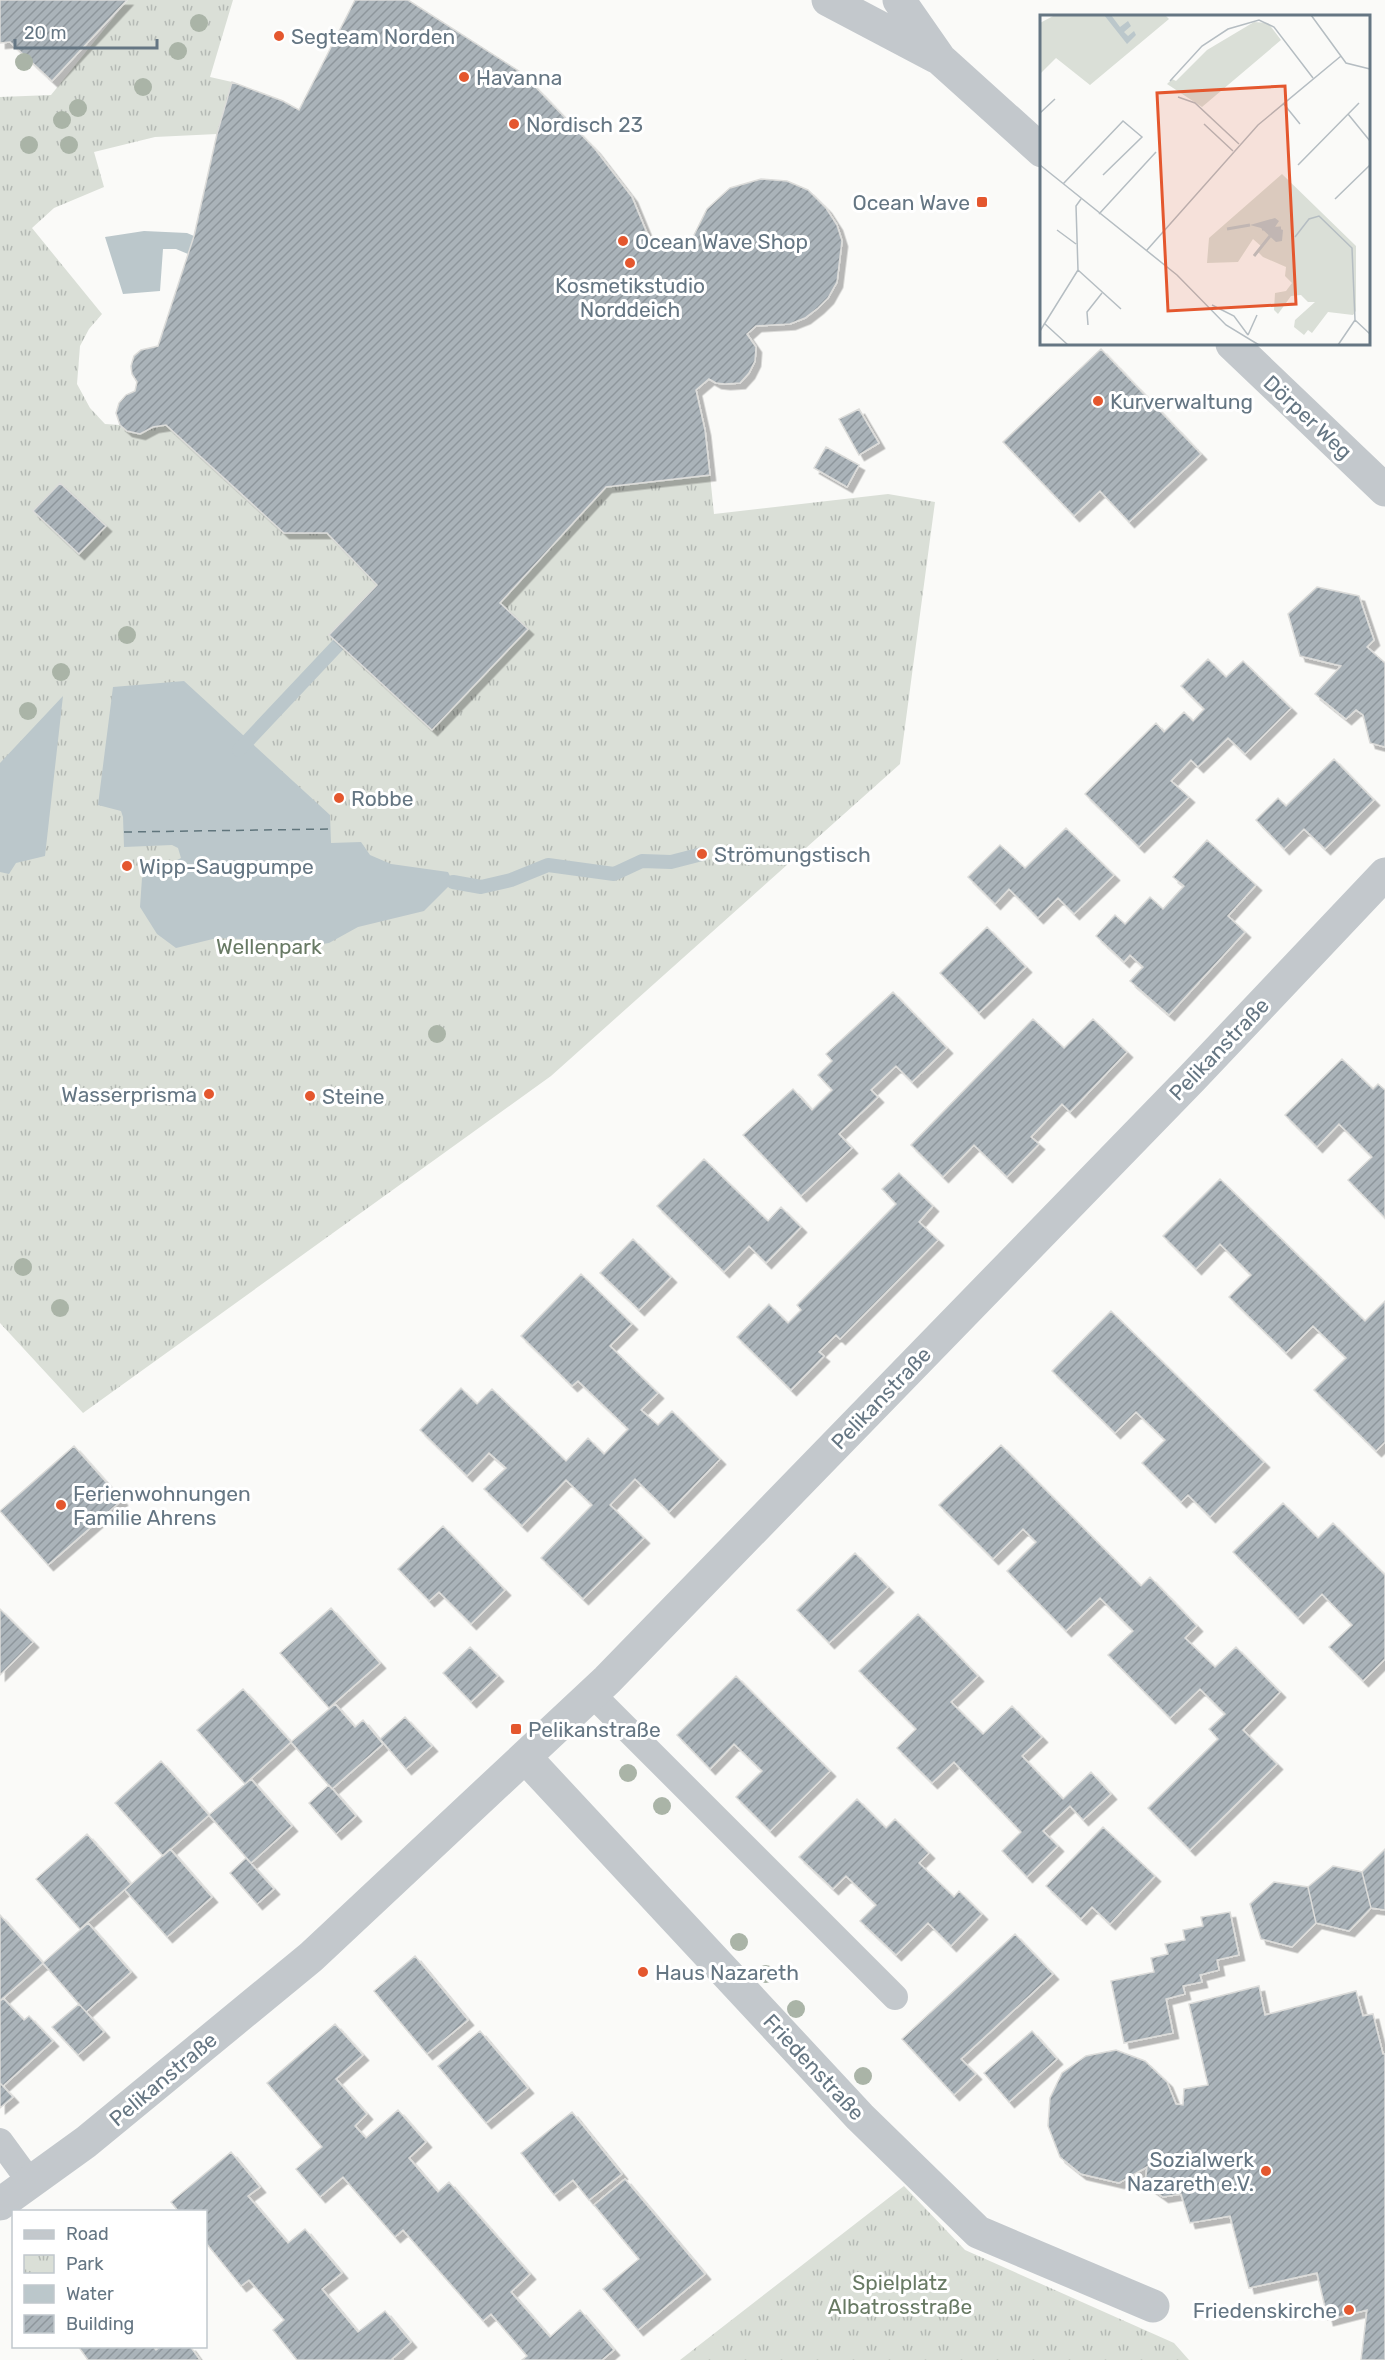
<svg xmlns="http://www.w3.org/2000/svg" width="1385" height="2360" viewBox="0 0 1385 2360" font-family="Rubik,sans-serif">
	<style>
		.park { fill: url(#park-tufts) }
		.water { fill: #bbc7cb }
		.lines { fill: none; stroke-linecap: round; stroke-linejoin: round }
		.stream { stroke: #bbc7cb; stroke-width: 14 }
		.ferry { stroke: #60757c; stroke-width: 1.5; stroke-dasharray: 8 6; stroke-linecap: butt }
		.building { fill: url(#building-hatch); stroke: #dcdcda; stroke-width: 1.5; filter: url(#shadow) }
		.service { stroke: #c3c8cc; stroke-width: 26 }
		.minor { stroke: #c3c8cc; stroke-width: 33 }
		.tree { fill: #aab4a7 }
		.poi-dot { fill: #e4572e; stroke: #fff; stroke-width: 2 }
		.labels { text-anchor: middle; dominant-baseline: central; stroke-width: 6; stroke-linejoin: round; paint-order: stroke }
		.poi-label { font-size: 21px; fill: #657683; stroke: #fff; text-anchor: start }
		.street-label { font-size: 21px; fill: #657683; stroke: #fff }
		.park-label { font-size: 21px; fill: #687a64; stroke: #fff }
		.inset-river { fill: none; stroke: #bbc7cb; stroke-width: 3 }
		.inset-road { fill: none; stroke: #b5bdc2; stroke-width: 1.5 }
		.view { fill: #e4572e; fill-opacity: 0.15; stroke: #e4572e; stroke-width: 3 }
		.inset-edge { fill: none; stroke: #657683; stroke-width: 3 }
	</style>
	<defs>
		<pattern id="park-tufts" width="24" height="20" patternUnits="userSpaceOnUse" patternTransform="scale(1.5)"><rect width="24" height="20" fill="#dadfd7"/><path d="M3 7l-1-3M5 7V3M7 7l1-3M15 17l-1-3M17 17v-4M19 17l1-3" fill="none" stroke="#b4b9b4"/></pattern>
		<pattern id="building-hatch" width="6" height="6" patternUnits="userSpaceOnUse" patternTransform="scale(1.5)"><rect width="6" height="6" fill="#aab3b9"/><path d="M-1 1l2-2M0 6l6-6M5 7l2-2" fill="none" stroke="#8e969c"/></pattern>
		<filter id="shadow"><feDropShadow dx="5.5" dy="5.5" stdDeviation="0" flood-color="#0004"/></filter>
	</defs>
	<rect width="100%" height="100%" fill="#fafaf8"/>
	<path class="park" d="M128,0h105l-23,77 22,5 -15,52 -62,3 -61,15 10,35 -50,21 -22,20 70,86 -13,15 -9,17 -3,38 13,24 15,16 15,1 7,6 13,3 13,-7 13,-2 118,108h43l50,52 -47,50 102,95 96,-101 -28,-26 106,-116 104,-12 4,39 174,-20 47,8 -35,262 -349,312 -468,337 -83,-90v-1226l51,-2z
		M904,2186l61,64 209,93 15,17h-509z"/>
	<path class="water" d="M144,231l43,2 7,3 -6,18 -12,-5h-13l-3,42 -37,3 -18,-57z
		M184,681l146,134 1,28 30,-1 9,13 21,9 57,8 5,10 -29,29 -66,16 -29,16 -41,6 -24,-9 -47,-2 -41,10 -19,-14 -17,-27 2,-29 39,-20 -3,-10 -6,-3 -48,2 -1,-30 -2,-6 -23,-6 15,-118z
		M63,696l-18,160 -29,7 -7,11 -9,-2v-109z"/>
	<g class="lines">
		<path class="stream" d="M239,750l112,-119
			M453,882l28,5 30,-7 37,-15 66,9 28,-13 29,1 31,-8"/>
		<path class="ferry" d="M124,832l207,-3"/>
	</g>
	<path class="building" d="M0,0h127l-75,81 -42,-39 -10,1z
		M355,0h53l114,73 73,76 37,48 17,41 40,7 18,-36 23,-21 31,-9 26,2 21,9 18,18 11,17 5,16 -5,41 -9,16 -10,10 -13,10 -15,6 -34,2 -9,8 9,13 -1,14 -6,12 -9,10 -15,1 -9,-1 -7,-4 -13,11 9,40 5,45 -104,12 -106,116 28,26 -96,101 -103,-95 48,-50 -50,-52h-43l-118,-108 -13,2 -13,7 -13,-3 -7,-6 -4,-12 3,-10 7,-8 9,-4 2,-9 -5,-8 -1,-8 3,-10 7,-6 17,-4 36,-110 23,-102 15,-52 51,19 16,9z
		M1101,349l100,105 -72,68 -29,-31 -26,25 -71,-74z
		M859,409l20,34 -20,12 -20,-36z
		M826,447l33,18 -12,22 -33,-19z
		M60,483l46,43 -27,28 -46,-43z
		M1317,587l42,9 15,44 -7,7 18,16v84l-15,-4 -7,-28 -7,-5 -10,9 -31,-25 26,-28 -41,-10 -12,-42z
		M1208,659l18,18 17,-16 48,47 -46,46 -17,-16 -30,29 -7,-7 -20,21 18,16 -50,50 -54,-53 71,-71 8,9 20,-20 9,9 11,-12 -23,-23z
		M1334,759l40,41 -49,49 -21,-20 -20,20 -28,-29 22,-22 8,8z
		M1066,828l48,47 -40,39 -16,-16 -20,20 -29,-29 -14,15 -27,-27 32,-32 25,23z
		M1207,840l49,45 -28,31 17,16 -76,83 -39,-34 13,-14 -13,-12 -6,7 -28,-26 19,-21 10,9 25,-27 13,12 21,-23 -11,-9z
		M987,927l39,40 -47,46 -39,-40z
		M893,992l54,56 -35,34 -16,-16 -25,24 7,7 -39,37 13,14 -51,48 -58,-61 50,-46 19,21 20,-20 -14,-15 14,-14 -6,-7z
		M1033,1019l31,29 29,-29 34,33 -57,60 -8,-8 -31,33 8,7 -32,33 -33,-32 -31,32 -32,-32z
		M1342,1059l31,30 5,-5 7,6v128l-37,-38 24,-23 -33,-33 -22,23 -32,-32z
		M704,1159l64,62 13,-14 20,20 -35,36 -17,-17 -25,26 -67,-66z
		M899,1173l34,33 -14,16 19,18 -98,99 -4,-4 -17,17 5,4 -33,34 -54,-53 32,-33 19,19 13,-13 -4,-5 99,-101 -14,-15z
		M1220,1179l145,142 20,-20v141l-9,9 -62,-61 32,-32 -33,-32 -27,27 -57,-56 22,-22 -31,-31 -24,25 -33,-33z
		M633,1239l38,38 -32,33 -39,-37z
		M581,1274l51,50 -22,22 48,47 -17,17 17,15 14,-14 48,48 -51,53 -34,-33 -25,26 34,33 -61,61 -42,-41 51,-53 -26,-25 -44,46 -38,-37 22,-21 -17,-15 -22,23 -47,-46 41,-42 16,16 15,-15 74,72 22,-23 16,16 24,-25 -50,-48 -6,5 -51,-50z
		M1111,1311l153,151 -54,55 -22,-22 -7,7 -39,-39 23,-23 -29,-28 -21,21 -63,-62z
		M1001,1445l140,141 9,-9 47,49 -12,12 30,29 21,-20 44,45 -37,38 34,34 -87,86 -42,-42 70,-69 -9,-10 16,-15 -25,-25 -30,29 -62,-63 25,-24 -33,-33 -34,33 -59,-60 29,-29 -13,-13 -30,30 -54,-54z
		M74,1446l48,54 -74,65 -48,-54z
		M1283,1503l35,35 15,-15 52,52v84l-22,22 -34,-34 23,-22 -30,-31 -24,24 -65,-66z
		M443,1526l62,64 -34,34 -32,-32 -10,9 -31,-32z
		M855,1553l33,34 -59,56 -32,-33z
		M331,1608l49,55 -51,45 -49,-55z
		M0,1609l33,33 -33,33z
		M918,1614l60,62 -27,26 32,32 29,-28 30,31 -20,19 41,43 28,-27 20,22 -28,26 -13,-14 -27,25 15,15 -31,31 -25,-26 19,-19 -67,-70 -22,21 -35,-35 19,-19 -57,-58z
		M470,1647l28,29 -27,26 -28,-29z
		M736,1676l94,95 -60,60 -34,-34 26,-26 -28,-27 -24,25 -33,-34z
		M243,1689l48,53 -46,42 -48,-54z
		M335,1704l20,23 8,-7 20,24 -51,45 -41,-47z
		M405,1717l27,29 -26,23 -26,-30z
		M161,1761l48,54 -46,41 -48,-53z
		M251,1779l41,47 -41,37 -42,-48z
		M329,1785l27,31 -20,18 -27,-31z
		M857,1799l29,29 9,-9 34,34 -10,10 35,34 5,-6 23,23 -31,32 -23,-23 -32,32 -36,-34 16,-16 -30,-29 -13,13 -34,-32z
		M1103,1827l52,49 -45,48 -18,-17 -11,12 -35,-33z
		M87,1834l44,50 -51,45 -44,-50z
		M170,1849l42,48 -45,40 -42,-47z
		M1385,1849v61l-14,-2 -9,-36z
		M246,1858l28,31 -17,15 -27,-31z
		M1333,1866l29,6 9,36 -22,23 -33,-8 -8,-36z
		M1274,1882l34,5 8,36 -24,24 -31,-8 -11,-35z
		M1230,1912l9,43 -22,5 2,10 -19,5 2,7 -19,4 2,8 -19,5 7,34 -49,10 -13,-62 43,-9 -3,-14 17,-4 -3,-10 20,-4 -2,-10 20,-4 -2,-9z
		M0,1915l43,48 -43,38z
		M88,1923l43,49 -45,40 -43,-49z
		M1015,1934l38,40 -92,85 15,15 -22,21 -52,-56z
		M415,1956l53,64 -41,34 -53,-63z
		M1259,1986l6,29 91,-24 7,25 10,-2 10,40h2v306h-24l6,-50 -39,10 -11,-47 -68,15 -19,-72 -40,7 -9,-29 -18,3 -18,-13 2,-17 -28,16 -38,-9 -21,-17 -12,-31 2,-28 12,-25 24,-17 30,-6 29,11 22,21 9,22 7,1 1,-16 24,-4 -19,-81z
		M3,1998l21,22 5,-4 24,25 -50,45 -3,-3v-82z
		M79,2004l25,28 -26,23 -26,-28z
		M335,2024l28,31 -27,24 31,35 -12,12 11,12 32,-28 28,32 -17,16 29,34 11,-10 81,92 -19,18 39,45 30,-27 34,40 -12,10h-80l5,-4 -36,-42 -8,7 -80,-91 -8,7 -52,-60 -23,20 -24,-28 26,-22 -55,-64z
		M480,2031l48,57 -42,35 -48,-57z
		M1032,2031l25,28 -48,43 -25,-29z
		M0,2083l13,14 -13,11z
		M572,2112l50,62 -33,26 -16,-20 -19,15 -33,-42z
		M231,2152l29,35 -12,9 40,47 17,-14 37,44 -20,16 36,43 27,-21 26,31 -19,17 1,1h-96l-24,-30 11,-10 -35,-40 -8,6 -35,-43v-31h-27l-8,-10z
		M625,2179l80,95 -67,56 -35,-41 36,-30 -45,-54z
		M78,2346h75l3,4 5,-4h29l10,14h-112z"/>
	<g class="lines">
		<path class="service" d="M592,1694l303,303
			M0,2141l30,41"/>
		<path class="minor" d="M828,0l108,57
			M899,0l41,59 102,92
			M1232,344l153,146
			M525,1757l335,360 118,115 175,74
			M0,2204l86,-62 225,-185 296,-277 585,-602 193,-204"/>
	</g>
	<g class="tree">
		<circle cx="199" cy="23" r="9"/>
		<circle cx="178" cy="51" r="9"/>
		<circle cx="24" cy="62" r="9"/>
		<circle cx="143" cy="87" r="9"/>
		<circle cx="78" cy="108" r="9"/>
		<circle cx="62" cy="120" r="9"/>
		<circle cx="29" cy="145" r="9"/>
		<circle cx="69" cy="145" r="9"/>
		<circle cx="127" cy="635" r="9"/>
		<circle cx="61" cy="672" r="9"/>
		<circle cx="28" cy="711" r="9"/>
		<circle cx="437" cy="1034" r="9"/>
		<circle cx="23" cy="1267" r="9"/>
		<circle cx="60" cy="1308" r="9"/>
		<circle cx="628" cy="1773" r="9"/>
		<circle cx="662" cy="1806" r="9"/>
		<circle cx="739" cy="1942" r="9"/>
		<circle cx="766" cy="1974" r="9"/>
		<circle cx="796" cy="2009" r="9"/>
		<circle cx="863" cy="2076" r="9"/>
	</g>
	<g class="poi-dot">
		<circle cx="279" cy="36" r="6"/>
		<circle cx="464" cy="77" r="6"/>
		<circle cx="514" cy="124" r="6"/>
		<rect x="976" y="196" width="12" height="12" rx="3"/>
		<circle cx="623" cy="241" r="6"/>
		<circle cx="630" cy="263" r="6"/>
		<circle cx="1098" cy="401" r="6"/>
		<circle cx="339" cy="798" r="6"/>
		<circle cx="702" cy="854" r="6"/>
		<circle cx="127" cy="866" r="6"/>
		<circle cx="209" cy="1094" r="6"/>
		<circle cx="310" cy="1096" r="6"/>
		<circle cx="61" cy="1505" r="6"/>
		<rect x="510" y="1723" width="12" height="12" rx="3"/>
		<circle cx="643" cy="1972" r="6"/>
		<circle cx="1266" cy="2171" r="6"/>
		<circle cx="1349" cy="2310" r="6"/>
	</g>
	<g class="labels">
		<g class="poi-label">
			<text x="291" y="36">Segteam Norden</text>
			<text x="476" y="77">Havanna</text>
			<text x="526" y="124">Nordisch 23</text>
			<text x="970" y="202" text-anchor="end">Ocean Wave</text>
			<text x="635" y="241">Ocean Wave Shop</text>
			<text x="630" y="285" text-anchor="middle">Kosmetikstudio<tspan x="630" dy="24">Norddeich</tspan></text>
			<text x="1110" y="401">Kurverwaltung</text>
			<text x="351" y="798">Robbe</text>
			<text x="714" y="854">Strömungstisch</text>
			<text x="139" y="866">Wipp-Saugpumpe</text>
			<text x="197" y="1094" text-anchor="end">Wasserprisma</text>
			<text x="322" y="1096">Steine</text>
			<text x="73" y="1493">Ferienwohnungen<tspan x="73" dy="24">Familie Ahrens</tspan></text>
			<text x="528" y="1729">Pelikanstraße</text>
			<text x="655" y="1972">Haus Nazareth</text>
			<text x="1254" y="2159" text-anchor="end">Sozialwerk<tspan x="1254" dy="24">Nazareth e.V.</tspan></text>
			<text x="1337" y="2310" text-anchor="end">Friedenskirche</text>
		</g>
		<g class="street-label">
			<text transform="translate(1308 417) rotate(43)">Dörper Weg</text>
			<text transform="translate(1219 1049) rotate(-46)">Pelikanstraße</text>
			<text transform="translate(881 1398) rotate(-46)">Pelikanstraße</text>
			<text transform="translate(814 2067) rotate(47)">Friedenstraße</text>
			<text transform="translate(163 2079) rotate(-40)">Pelikanstraße</text>
		</g>
		<g class="park-label">
			<text x="269" y="946">Wellenpark</text>
			<text x="900" y="2282">Spielplatz<tspan x="900" dy="24">Albatrosstraße</tspan></text>
		</g>
	</g>
	<g transform="translate(1040 15)">
		<rect width="330" height="330" fill="#fafaf8"/>
		<path d="M15,0h110l4,4 -79,66 -34,-27 -16,16v-51zM214,7l14,1 13,17 -79,67 -35,-23 5,-5 4,2 31,-31zM242,159l74,72v65l-3,4 -25,-3 -16,21 -4,-3 -4,5 -10,-8 1,-7 20,-18h-7l-7,-7 -10,1 -13,18 -4,-4 1,-17 11,-2 6,-8 -7,-7 1,-9 -23,-10 -5,-5 4,-5 -9,-8 -15,23 -31,1 2,-25z" fill="#dadfd7"/>
		<path d="M64,0h7l9,12 8,-6 3,5 -7,6 4,4 6,-5 2,4 -9,9zM235,203l4,3 -4,6 8,3 -1,11 -6,1 -15,-14 -11,-3z" fill="#bbc7cb"/>
		<path class="inset-river" d="M187,214l23,-4M222,214l19,-1M214,241l16,-20"/>
		<path class="inset-road" d="M271,0l35,48 24,6M130,66l32,-35 26,-17 31,-9 15,7 39,51M138,82l17,6 44,41M243,88l17,21M0,98l15,-14M308,99l22,27M164,109l29,27M0,150l137,110 49,50 33,20M258,150l61,-62M23,169l60,-63 19,16 -39,38M295,184l35,-34M59,199l57,-62M17,215l19,14M255,222l14,-18 10,-3 33,32 3,72M107,235l111,-125 83,-69M38,255l43,39M172,290l22,11 14,19M315,305l15,14M4,308l24,22M48,310l-1,-13 15,-19M0,316l38,-61 -2,-64 5,-7M208,320l9,-20M298,330l17,-25"/>
		<path class="view" d="M245,71l11,218 -128,7 -11,-218z"/>
		<rect width="330" height="330" class="inset-edge"/>
	</g>
	<rect x="12" y="2210" width="195" height="138" fill="#ffffff" stroke="#c1c8cd" stroke-width="1.5"/>
	<rect x="24" y="2230" width="30" height="9" fill="#c3c8cc" stroke="#c1c8cd" stroke-width="1.5"/>
	<text x="66" y="2240" font-size="18" fill="#657683">Road</text>
	<rect x="24" y="2255" width="30" height="18" fill="url(#park-tufts)" stroke="#c1c8cd" stroke-width="1.5"/>
	<text x="66" y="2270" font-size="18" fill="#657683">Park</text>
	<rect x="24" y="2285" width="30" height="18" fill="#bbc7cb" stroke="#c1c8cd" stroke-width="1.5"/>
	<text x="66" y="2300" font-size="18" fill="#657683">Water</text>
	<rect x="24" y="2315" width="30" height="18" fill="url(#building-hatch)" stroke="#c1c8cd" stroke-width="1.5"/>
	<text x="66" y="2330" font-size="18" fill="#657683">Building</text>
	<path d="M15 39v9h142v-9" fill="none" stroke="#657683" stroke-width="3"/>
	<text x="24" y="39" font-size="18" fill="#657683" stroke="#ffffff" stroke-width="4.5" paint-order="stroke">20 m</text>
</svg>
